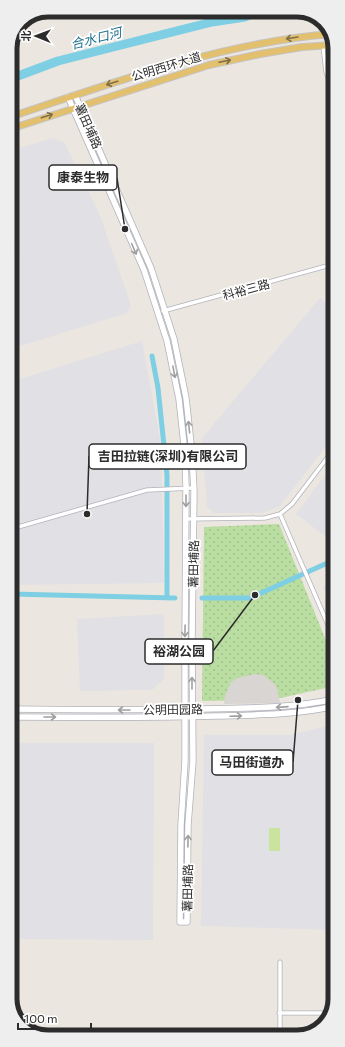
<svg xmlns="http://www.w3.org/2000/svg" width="345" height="1047" viewBox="0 0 345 1047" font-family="Commissioner,'Noto Sans SC',sans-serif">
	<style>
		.industrial { fill: #e1e0e5 }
		.green { fill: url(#green-dots) }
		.pitch { fill: #cae39f }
		.plaza { fill: #d9d5d2 }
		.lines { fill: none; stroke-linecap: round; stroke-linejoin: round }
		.canal { stroke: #7ecfe3; stroke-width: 5 }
		.river { stroke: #7ecfe3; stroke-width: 9 }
		.street-casing { stroke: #b0b3bb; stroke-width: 5 }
		.secondary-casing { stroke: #b0b3bb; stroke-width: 7 }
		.primary-casing { stroke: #c4c4c4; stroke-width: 8 }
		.street { stroke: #fff; stroke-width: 3.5 }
		.secondary { stroke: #fff; stroke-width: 5.5 }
		.primary { stroke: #e3c06e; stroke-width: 6 }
		.oneway { stroke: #7e6f4a }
		.oneway2 { stroke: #a0a0a0 }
		.labels { text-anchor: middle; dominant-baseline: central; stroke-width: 3.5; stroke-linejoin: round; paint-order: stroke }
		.street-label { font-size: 12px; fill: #2c2c2c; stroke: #fff }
		.water-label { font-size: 13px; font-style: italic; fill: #1c7090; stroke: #fff }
		.rim { fill: none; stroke: #2c2c2c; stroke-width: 5 }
		.leader { fill: none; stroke: #2c2c2c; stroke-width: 1.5 }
		.callout-dot { fill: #2c2c2c; stroke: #fff; stroke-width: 1.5 }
		.callout { fill: #fff; stroke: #2c2c2c; stroke-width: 1.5 }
		.callout-label { font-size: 13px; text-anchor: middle; font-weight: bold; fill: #2c2c2c }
	</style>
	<defs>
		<pattern id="green-dots" width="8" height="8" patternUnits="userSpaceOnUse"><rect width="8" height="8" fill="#badda2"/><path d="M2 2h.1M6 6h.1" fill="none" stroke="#a0be8c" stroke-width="1.8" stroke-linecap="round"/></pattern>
	</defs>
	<rect width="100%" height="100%" fill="#ece6e0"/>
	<path class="industrial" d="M53,138l11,4 35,71 32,92 -4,8 -117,36v-198z
		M320,298l14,11v127l-54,70 -17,7h-49l-7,-6 -5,-69z
		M142,341l19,104 3,138 -153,2 -1,-203z
		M334,463v80l-38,-29z
		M334,581l1,34 -12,-29z
		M164,614v65l-12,11 -72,1 -3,-72z
		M335,724v206l-134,-4 3,-191h86z
		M11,743h143l-1,197 -142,-1z"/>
	<path class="green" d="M279,524l56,139v23l-64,14 -69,1 2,-174z"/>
	<path class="pitch" d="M269,828h11v23h-11z"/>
	<path class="plaza" d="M255,674l8,1 12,9 3,7 2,12 -56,1 1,-8 6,-14 6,-4z"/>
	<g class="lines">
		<path class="canal" d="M152,356l6,32 9,87v122
			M11,594l164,4
			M202,598h48l84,-38"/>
		<path class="river" d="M10,79l48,-18 154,-39 33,-5 15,-7"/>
		<defs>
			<path id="street" d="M323,46l3,26 8,20
				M163,311l171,-47
				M280,514l55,127
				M186,519l79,-1 15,-4 12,-10 42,-55
				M11,529l136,-39 47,-2
				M280,962v74
				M279,1013h51"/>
			<path id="secondary" d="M68,97l76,173 23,71 12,58 6,55 1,34 -1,155v118l-4,64 -1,97h7l1,-97 5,-64 -1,-118 2,-152 -2,-38 -6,-55 -12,-59 -23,-71 -76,-173
				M11,709c61,1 121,1 182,0 47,-1 95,0 142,-10
				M11,717c69,0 137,1 206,-1 40,-1 79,-1 118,-10"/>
			<path id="primary" d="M10,117c105,-35 210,-74 321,-83
				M10,129l199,-64 51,-11 42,-7 32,-2"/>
		</defs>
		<use href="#street" class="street-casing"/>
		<use href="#secondary" class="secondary-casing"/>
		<use href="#primary" class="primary-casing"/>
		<use href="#street" class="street"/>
		<use href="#secondary" class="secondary"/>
		<use href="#primary" class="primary"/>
	</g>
	<defs><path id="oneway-shaft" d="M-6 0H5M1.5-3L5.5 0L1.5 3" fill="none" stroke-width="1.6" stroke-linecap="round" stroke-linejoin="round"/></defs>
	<g class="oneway">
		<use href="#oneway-shaft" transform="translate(292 38) rotate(171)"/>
		<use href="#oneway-shaft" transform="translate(225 61) rotate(-12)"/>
		<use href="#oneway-shaft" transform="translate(112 83) rotate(162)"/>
		<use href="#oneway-shaft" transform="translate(47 116) rotate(-18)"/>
	</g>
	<g class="oneway2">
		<use href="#oneway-shaft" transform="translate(134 249) rotate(67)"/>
		<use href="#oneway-shaft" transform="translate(174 372) rotate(79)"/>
		<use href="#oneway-shaft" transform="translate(189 427) rotate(-96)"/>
		<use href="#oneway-shaft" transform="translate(186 501) rotate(90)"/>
		<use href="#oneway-shaft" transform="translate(185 631) rotate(91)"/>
		<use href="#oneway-shaft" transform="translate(192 683) rotate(-90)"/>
		<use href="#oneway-shaft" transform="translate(282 707) rotate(176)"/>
		<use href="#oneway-shaft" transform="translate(124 710) rotate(-180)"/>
		<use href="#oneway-shaft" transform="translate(236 716) rotate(-2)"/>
		<use href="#oneway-shaft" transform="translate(50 717)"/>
		<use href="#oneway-shaft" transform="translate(188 841) rotate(-89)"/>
	</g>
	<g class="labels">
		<g class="street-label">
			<text transform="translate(166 66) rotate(-17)">公明西环大道</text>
			<text transform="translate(89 126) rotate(66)">薯田埔路</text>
			<text transform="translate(246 289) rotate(-15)">科裕三路</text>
			<text transform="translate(193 564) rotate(-89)">薯田埔路</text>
			<text transform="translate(173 709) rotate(-1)">公明田园路</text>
			<text transform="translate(187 888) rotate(-89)">薯田埔路</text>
		</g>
		<g class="water-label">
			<text transform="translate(96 38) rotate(-14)">合水口河</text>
		</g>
	</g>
	<path d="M0 0H345V1047H0ZM48 17H297A31 31 0 0 1 328 48V999A31 31 0 0 1 297 1030H48A31 31 0 0 1 17 999V48A31 31 0 0 1 48 17Z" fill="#eee" fill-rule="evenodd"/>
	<path class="rim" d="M48 17H297A31 31 0 0 1 328 48V999A31 31 0 0 1 297 1030H48A31 31 0 0 1 17 999V48A31 31 0 0 1 48 17Z"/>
	<path class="leader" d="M125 229L117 178M87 514L89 456M255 595L213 651M298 700L293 762"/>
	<g class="callout-dot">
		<circle cx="125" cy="229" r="4"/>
		<circle cx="87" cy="514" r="4"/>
		<circle cx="255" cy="595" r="4"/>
		<circle cx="298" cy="700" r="4"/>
	</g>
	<g class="callout">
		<rect x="49" y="165" width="68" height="25" rx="4"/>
		<rect x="89" y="444" width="157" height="25" rx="4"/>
		<rect x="145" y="639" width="68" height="25" rx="4"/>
		<rect x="212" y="750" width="81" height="25" rx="4"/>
	</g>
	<g class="callout-label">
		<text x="83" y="182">康泰生物</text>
		<text x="168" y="461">吉田拉链(深圳)有限公司</text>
		<text x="179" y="656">裕湖公园</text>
		<text x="252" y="767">马田街道办</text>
	</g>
	<g transform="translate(36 36) rotate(271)" stroke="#ffffff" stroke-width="3" paint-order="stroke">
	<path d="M0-3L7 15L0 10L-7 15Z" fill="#2c2c2c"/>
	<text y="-6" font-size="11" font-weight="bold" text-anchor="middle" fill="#2c2c2c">北</text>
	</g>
	<path d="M18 1023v6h73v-6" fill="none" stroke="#2c2c2c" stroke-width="2"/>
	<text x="24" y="1023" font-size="12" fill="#2c2c2c" stroke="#ffffff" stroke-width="3" paint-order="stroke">100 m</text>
</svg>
